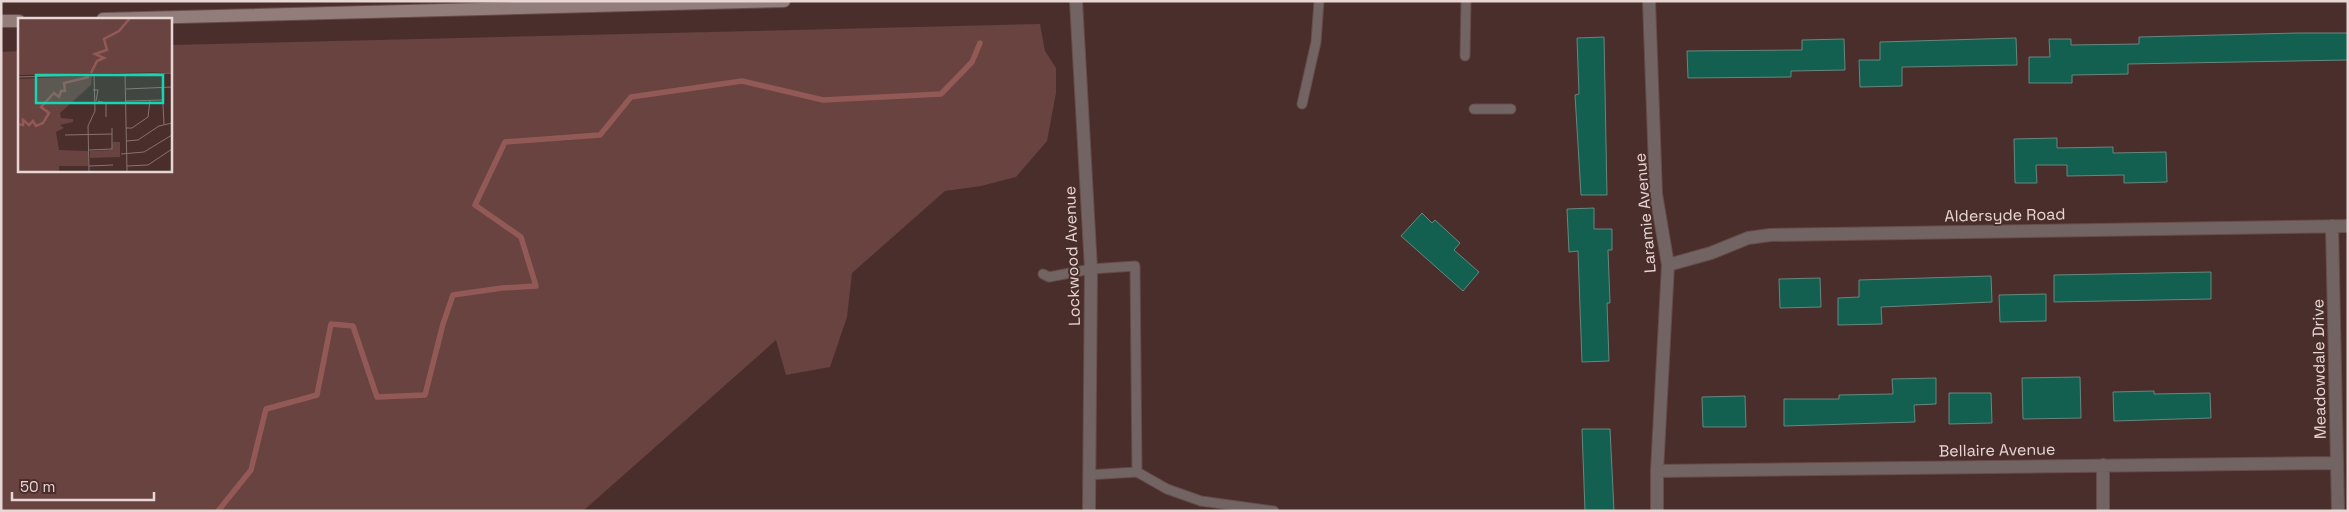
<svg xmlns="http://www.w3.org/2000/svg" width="2349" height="512" viewBox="0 0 2349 512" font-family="'Space Grotesk',sans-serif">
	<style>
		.green { fill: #684340 }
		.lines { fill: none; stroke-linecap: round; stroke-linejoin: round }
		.stream { stroke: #925956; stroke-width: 5.5 }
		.building { fill: #136050; stroke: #66877e }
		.service-casing { stroke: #664c4a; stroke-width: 11 }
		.minor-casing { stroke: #664c4a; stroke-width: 14 }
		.secondary-casing { stroke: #664c4a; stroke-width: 14 }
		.service { stroke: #726463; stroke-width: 9 }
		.minor { stroke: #726463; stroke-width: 12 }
		.secondary { stroke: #937d7b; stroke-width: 12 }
		.labels { text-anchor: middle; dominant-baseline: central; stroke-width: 4; stroke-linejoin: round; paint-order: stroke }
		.street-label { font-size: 16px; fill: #e8d6d4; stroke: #492e2c }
		.inset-river { fill: none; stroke: #925956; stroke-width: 2.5 }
		.inset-road { fill: none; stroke: #89716f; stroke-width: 1 }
		.view { fill: #15d5b3; fill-opacity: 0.15; stroke: #15d5b3; stroke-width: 2.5 }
		.inset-edge { fill: none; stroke: #e8d6d4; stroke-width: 2.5 }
	</style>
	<rect width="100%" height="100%" fill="#492e2c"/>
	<path class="green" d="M1040,24l5,27 11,17v25l-9,48 -31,36 -35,9 -36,5 -93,82 -5,44 -17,50 -44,8 -10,-35 -193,171h-582v-459l18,-1v119h151v-125z"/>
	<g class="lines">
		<path class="stream" d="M218,511l33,-41 15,-61 51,-14 14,-71 22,2 24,71 48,-2 18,-71 10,-29 49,-7 34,-2 -15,-49 -46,-32 30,-63 95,-7 31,-38 111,-16 81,19 118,-6 31,-32 8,-19"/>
	</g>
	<path class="building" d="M2298,33h50v27l-220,4v10l-56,1v8h-43v-26h21l-1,-18h22v6l68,-1v-7z
		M1604,37l3,158h-26l-6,-100 4,-1 -2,-56z
		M2016,38l1,27 -115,2v19l-42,1 -1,-27h21v-18z
		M1844,39l1,31 -54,1v6l-103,1 -1,-27 115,-1v-10z
		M2057,138v10l56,-1v6l53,-1 1,30 -43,1v-8l-57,1v-11h-31l1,18h-22l-1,-44z
		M1594,208v21h18v21h-4l2,53h-3l2,58 -27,1 -4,-111 -9,1 -2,-43z
		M1422,213l10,10 3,-3 25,23 -6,7 25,22 -16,19 -62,-55z
		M2211,272v27l-157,3v-27z
		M1991,276l1,26 -111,5 1,17 -44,1v-27l21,-1v-17z
		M1820,278l1,29 -41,1 -1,-29z
		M2046,294v27l-46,1 -1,-27z
		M2080,377l1,41 -58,1 -1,-41z
		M1936,378v26l-22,1 1,17 -131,4v-27h55v-4l54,-1 -1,-15z
		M2154,391v3l56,-1 1,25 -97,3 -1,-29z
		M1949,393h42l1,30 -43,1z
		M1745,396l1,31h-43l-1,-30z
		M1582,429h28l4,82h-29z"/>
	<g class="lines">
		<defs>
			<path id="service" d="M1465,56l1,-55
				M1302,104l14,-62 3,-41
				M1474,109h37
				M1043,274l6,3 42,-8 44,-3 2,206 -49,3
				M1137,472l30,17 34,12 73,10"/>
			<path id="minor" d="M1076,1l15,268 -2,242
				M1649,1l7,193 12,71 -11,206v40
				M2332,226l6,285
				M1668,265l43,-12 37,-15 22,-3 578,-9
				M1657,471l680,-8
				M2103,511v-46"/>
			<path id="secondary" d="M103,19l681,-18
				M1,21h18"/>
		</defs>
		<use href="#service" class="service-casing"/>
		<use href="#minor" class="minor-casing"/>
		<use href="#secondary" class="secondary-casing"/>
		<use href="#service" class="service"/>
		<use href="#minor" class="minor"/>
		<use href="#secondary" class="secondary"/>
	</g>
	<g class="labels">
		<g class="street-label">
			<text transform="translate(1645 213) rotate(-95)">Laramie Avenue</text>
			<text transform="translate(2005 215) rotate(-1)">Aldersyde Road</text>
			<text transform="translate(1072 256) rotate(-92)">Lockwood Avenue</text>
			<text transform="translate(2319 369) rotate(-91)">Meadowdale Drive</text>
			<text transform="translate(1997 450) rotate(-1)">Bellaire Avenue</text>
		</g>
	</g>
	<g transform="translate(18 18)">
		<rect width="154" height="154" fill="#492e2c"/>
		<path d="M0,0h154v54l-154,3zM74,58l-1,9 -31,28 1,5 12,1v3l-13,3 4,3 -8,4 3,18 29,1v15h-29v6h-41v-93zM95,124h7v15l-30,1v-7l21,-1z" fill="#684340"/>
		<path class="inset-river" d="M73,55l6,-12 7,-3 -9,-4 12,-4 -3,-11 15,-8 11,-13M0,106l5,1v-5l6,5 4,-4 3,5 7,-3 6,-10 -8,-6 13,-14 5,4 2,-6h4l-1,-8 25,-6"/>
		<path class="inset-road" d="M107,56l2,98M0,59l154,-4M144,69l2,37M108,71l46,-2M75,72h5l-2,11M80,83l8,2v14M108,83l37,-1M108,110h6l16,-11 2,-17M47,117l47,-1M108,123l12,-1 21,-14 13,-3M71,132l23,-1v-21M103,136l23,-2 28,-17M71,148l24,-1M109,148l21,-1 24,-16M71,154l-1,-46 7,-15 -1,-36"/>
		<path class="view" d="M18,57h127v28h-127z"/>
		<rect width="154" height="154" class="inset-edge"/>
	</g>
	<rect width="2349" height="512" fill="none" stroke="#e8d6d4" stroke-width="5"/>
	<path d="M12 492v8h142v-8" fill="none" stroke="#e8d6d4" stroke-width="2.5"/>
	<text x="20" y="492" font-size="15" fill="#e8d6d4" stroke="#492e2c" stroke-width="4" paint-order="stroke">50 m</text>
</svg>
